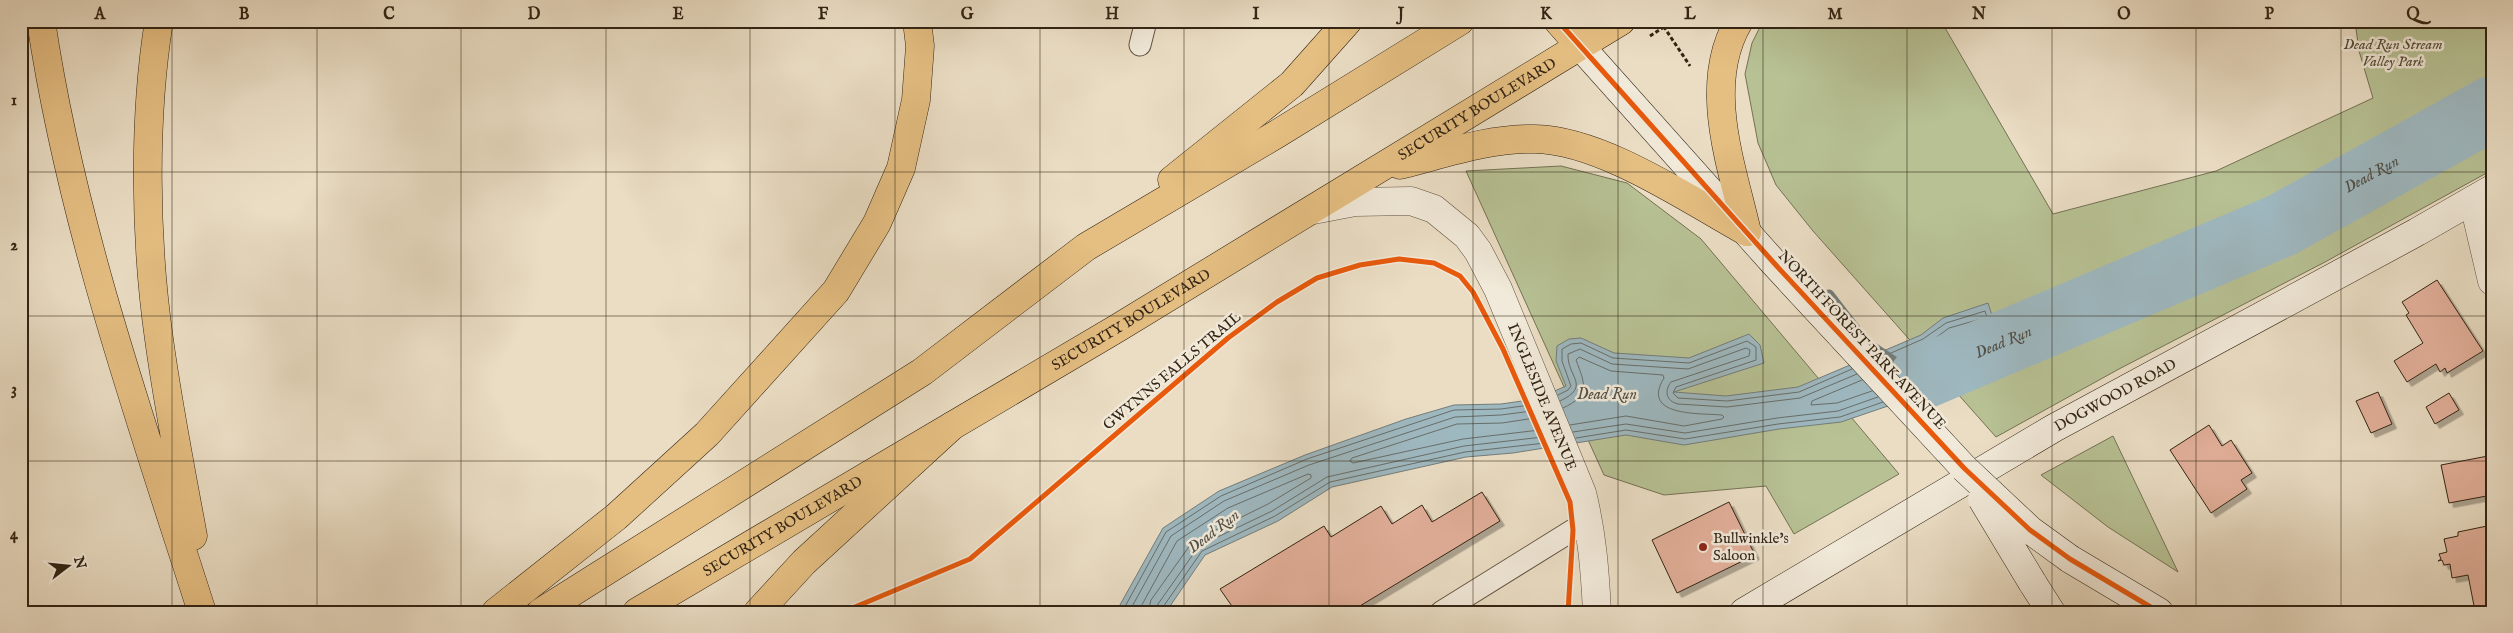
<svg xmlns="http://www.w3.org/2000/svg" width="2513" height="633" viewBox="0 0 2513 633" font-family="'IM FELL English',serif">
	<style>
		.green { fill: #b7c194; stroke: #747254 }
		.water { fill: #9eb8c0; stroke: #737d7b }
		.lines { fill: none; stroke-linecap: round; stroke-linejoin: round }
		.shore { stroke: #686e6a; stroke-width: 1 }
		.stream { stroke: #737d7b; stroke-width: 11 }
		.river { stroke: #9eb8c0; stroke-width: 64 }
		.building { fill: #e2af99; stroke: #322414; filter: url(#shadow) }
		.lane-casing { stroke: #605240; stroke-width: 23 }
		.street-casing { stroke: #605240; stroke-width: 29 }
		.secondary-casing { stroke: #322414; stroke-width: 29 }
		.primary-casing { stroke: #322414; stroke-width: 29 }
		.highway-casing { stroke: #322414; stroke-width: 29 }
		.path { stroke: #322414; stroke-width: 3; stroke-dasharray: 4 2.5; stroke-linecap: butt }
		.lane { stroke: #f1e9d9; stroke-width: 21 }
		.street { stroke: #f1e9d9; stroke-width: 28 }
		.secondary { stroke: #f1e9d9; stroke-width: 28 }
		.primary { stroke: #e5be82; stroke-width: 28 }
		.highway { stroke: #e5be82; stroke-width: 28 }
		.secondary-bridge-casing { stroke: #322414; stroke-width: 29; stroke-linecap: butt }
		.secondary-bridge { stroke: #f1e9d9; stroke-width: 28 }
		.cycleway-casing { stroke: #f1e9d9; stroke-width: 8 }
		.cycleway { stroke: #e8590c; stroke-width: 5 }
		.grid { fill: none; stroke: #322414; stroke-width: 1; stroke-opacity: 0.55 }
		.poi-dot { fill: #8f2418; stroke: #f1e9d9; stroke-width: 2 }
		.labels { text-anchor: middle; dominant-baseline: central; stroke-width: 5; stroke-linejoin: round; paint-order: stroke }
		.park-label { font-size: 15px; font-style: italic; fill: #534b34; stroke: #f1e9d9 }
		.street-label { font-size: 15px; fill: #322414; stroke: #f1e9d9 }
		.poi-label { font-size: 15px; fill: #322414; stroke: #f1e9d9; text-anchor: start }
		.water-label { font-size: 16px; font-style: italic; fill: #525048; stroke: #f1e9d9 }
		.neatline { fill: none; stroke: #322414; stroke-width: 2 }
		.grid-label { font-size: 16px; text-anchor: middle; font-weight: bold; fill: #322414 }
	</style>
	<defs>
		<filter id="shadow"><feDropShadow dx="4.5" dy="4.5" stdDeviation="0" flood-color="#0004"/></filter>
	</defs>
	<rect width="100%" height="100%" fill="#eaddc4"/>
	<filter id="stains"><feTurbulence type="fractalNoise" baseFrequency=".004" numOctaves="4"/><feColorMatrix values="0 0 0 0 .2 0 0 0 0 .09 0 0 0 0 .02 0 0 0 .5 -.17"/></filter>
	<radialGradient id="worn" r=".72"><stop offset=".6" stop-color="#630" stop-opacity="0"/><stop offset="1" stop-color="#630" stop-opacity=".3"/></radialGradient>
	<path class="green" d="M1763,21h178l112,193 163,-43 157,-73 -14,-47 -4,-30h137v149l-167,92 -206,107 -123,68 -183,-206 -37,-46 -18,-42 -13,-69 7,-31z
		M1561,166l66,17 74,56 198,235 -105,60 -28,-48 -102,9 -60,-20 -138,-304z
		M2113,436l65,136 -70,-45 -67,-52z"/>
	<path class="water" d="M1988,303l20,62 -167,57 -62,7 -95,16 -58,-10 -113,18 -47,4 -134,30 -54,34 -73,34 -39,57h-50l47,-84 56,-37 86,-36 101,-36 48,-14 47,-1 35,-5 30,-13 -10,-25 1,-15 12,-7 12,-1 33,15 75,5 60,-24 11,11 4,18 -90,29 52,4 72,-9 123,-52 22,-17z"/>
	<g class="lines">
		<path class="shore" d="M1882,357l41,-18 23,-16 39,-12 16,51 -87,30
			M1886,362l40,-17 23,-17 32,-9 12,39 -84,29
			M1892,368l37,-16 23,-17 24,-6 7,24 -79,28
			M1862,380l-50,21 -1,4 26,-2 35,-12
			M1558,395l10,-5 3,-4 -9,-25v-12l9,-5 10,-1 32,15 76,5 58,-22 9,6v13l-80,27 -3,6 5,5 49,3 72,-9 53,-23
			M1560,401c32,-15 7,-24 8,-47l12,-5 32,15 76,5 58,-21 4,2 -1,6 -78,26c-7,9 -5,19 7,22l49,3 73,-9 57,-24
			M1563,408c28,-13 22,-24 13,-48l3,-3 32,14 52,4 1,3c-24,39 36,35 58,37l2,2 -2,2 -38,7 -58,-10 -56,9
			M1535,418l-33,5 -45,1 -105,34 -2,3 3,2 110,-24 77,-9
			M1573,432l53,-8 59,9 92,-15 61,-7 40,-14
			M1576,438l50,-8 59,9 93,-15 62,-7 43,-15
			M1122,612l44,-80 55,-36 86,-37 147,-49 47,-1 29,-4
			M1129,612l42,-76 53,-35 85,-36 146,-48 46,-2 31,-4
			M1138,612l39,-71 51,-33 80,-34 3,1v3l-43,26 -75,37 -42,59 -3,12
			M1156,612l2,-8 41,-58 73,-35 55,-34 137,-31 79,-9
			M1162,612l1,-5 39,-56 73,-35 55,-34 135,-30 80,-9"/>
		<path class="stream" d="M1829,295l37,48 27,18"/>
		<path class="river" id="s1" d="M1921,378l361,-153 210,-117"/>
	</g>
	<path class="building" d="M2437,280l46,71 -36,22 -2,-5 -5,4 -4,-8 -29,18 -13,-21 29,-18 -17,-28 3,-2 -7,-11z
		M2378,392l14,32 -21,9 -15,-32z
		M2449,393l10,17 -24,14 -9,-17z
		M2209,425l13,21 9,-6 21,33 -11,7 6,9 -36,24 -41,-63z
		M2488,456l4,15v24l-43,8 -8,-38z
		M1482,492l18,29 -150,91h-114l-16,-23 104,-63 7,11 50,-31 11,18 30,-19 10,17z
		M1729,502l26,53 -78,38 -25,-53z
		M2492,525v82l-17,4 -7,-36 -16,3 -2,-14 -6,1 -2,-5 -4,1 3,-2 -2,-5 8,-2 -3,-13 14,-3v-4z"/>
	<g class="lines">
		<defs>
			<path id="lane" d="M1140,45l6,-24
				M1441,612l132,-82"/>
			<g id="street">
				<path d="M2473,200l19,81"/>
				<path id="s2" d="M1313,210l42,-8 56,-1 23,8 33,27 11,15 20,38 84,204c10,40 13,78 15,119"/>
			</g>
			<g id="secondary">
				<path d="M1580,46l194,217 190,205"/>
				<path d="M2070,559l89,53"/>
				<path d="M2032,582l19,30"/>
				<path id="s3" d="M1744,612l310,-184 363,-196 75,-43"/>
			</g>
			<g id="primary">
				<path d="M1558,21l22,25"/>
				<path d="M1739,21c-38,64 -7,145 8,211"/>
				<path d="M1400,165c44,-11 89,-27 135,-26 67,1 154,61 212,93"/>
				<path d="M1172,180l120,-96 56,-63"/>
				<path d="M541,612l381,-240 164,-125 191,-113 183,-113"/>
				<path id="s4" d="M637,612l479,-283 505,-308"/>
			</g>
			<path id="highway" d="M41,21c30,202 99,397 161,591
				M159,21c-16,98 -14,220 0,318 9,66 22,132 34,197
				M496,612l120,-95 91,-83 129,-143 41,-68 24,-55 15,-68 4,-54 -3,-25
				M758,612l46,-50 148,-136"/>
		</defs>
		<use href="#lane" class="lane-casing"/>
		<use href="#street" class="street-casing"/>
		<use href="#secondary" class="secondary-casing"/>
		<use href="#primary" class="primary-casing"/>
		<use href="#highway" class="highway-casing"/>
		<path class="path" d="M1660,21l30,45
			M1650,36l14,-9"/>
		<use href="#lane" class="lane"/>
		<use href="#street" class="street"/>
		<use href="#secondary" class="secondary"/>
		<use href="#primary" class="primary"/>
		<use href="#highway" class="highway"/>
		<defs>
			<path id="secondary-bridge" d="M1964,468l66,62 40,29
				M1982,499l50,83"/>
		</defs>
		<use href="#secondary-bridge" class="secondary-bridge-casing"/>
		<use href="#secondary-bridge" class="secondary-bridge"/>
		<defs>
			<path id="cycleway" d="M1558,21l216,242 190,205 66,62 40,29 89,53
				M843,612l127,-53 258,-221 49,-36 40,-24 43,-13 39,-6 35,4 26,13 13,16 30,57 67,153 3,28 -5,82"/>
		</defs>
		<use href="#cycleway" class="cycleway-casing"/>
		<use href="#cycleway" class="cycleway"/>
	</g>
	<path class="grid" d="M172,21v591M317,21v591M461,21v591M606,21v591M750,21v591M895,21v591M1040,21v591M1184,21v591M1329,21v591M1473,21v591M1618,21v591M1763,21v591M1907,21v591M2052,21v591M2196,21v591M2341,21v591M21,172h2471M21,316h2471M21,461h2471"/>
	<circle class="poi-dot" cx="1703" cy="547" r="5"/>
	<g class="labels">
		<g class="park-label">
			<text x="2393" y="44">Dead Run Stream<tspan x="2393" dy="17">Valley Park</tspan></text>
		</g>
		<g class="street-label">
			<text stroke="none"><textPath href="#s4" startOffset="979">SECURITY BOULEVARD</textPath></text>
			<text stroke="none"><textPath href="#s4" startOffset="574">SECURITY BOULEVARD</textPath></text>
			<text transform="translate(1862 340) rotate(47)">NORTH FOREST PARK AVENUE</text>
			<text transform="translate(1172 371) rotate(-40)">GWYNNS FALLS TRAIL</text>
			<text stroke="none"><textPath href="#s3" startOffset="430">DOGWOOD ROAD</textPath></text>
			<text stroke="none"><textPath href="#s2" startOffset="344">INGLESIDE AVENUE</textPath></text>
			<text stroke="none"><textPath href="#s4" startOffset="169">SECURITY BOULEVARD</textPath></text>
		</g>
		<g class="poi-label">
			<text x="1713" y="538">Bullwinkle's<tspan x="1713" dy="17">Saloon</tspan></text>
		</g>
		<g class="water-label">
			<text stroke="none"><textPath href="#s1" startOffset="495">Dead Run</textPath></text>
			<text stroke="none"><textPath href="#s1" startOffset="90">Dead Run</textPath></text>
			<text x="1607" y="395">Dead Run</text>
			<text transform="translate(1214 532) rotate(-38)">Dead Run</text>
		</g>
	</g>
	<rect width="2513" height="633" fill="none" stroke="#eaddc4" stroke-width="55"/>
	<g transform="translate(68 566) rotate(74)" stroke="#f1e9d9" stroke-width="4" paint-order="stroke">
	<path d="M0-4L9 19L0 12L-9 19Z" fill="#322414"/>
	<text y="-8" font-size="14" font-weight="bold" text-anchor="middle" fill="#322414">N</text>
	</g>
	<rect x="28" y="28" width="2458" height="578" class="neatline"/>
	<g class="grid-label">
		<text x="100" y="19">A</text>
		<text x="244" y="19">B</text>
		<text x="389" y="19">C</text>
		<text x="534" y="19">D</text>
		<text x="678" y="19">E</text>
		<text x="823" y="19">F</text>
		<text x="967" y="19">G</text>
		<text x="1112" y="19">H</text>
		<text x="1256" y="19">I</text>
		<text x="1401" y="19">J</text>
		<text x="1546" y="19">K</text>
		<text x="1690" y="19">L</text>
		<text x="1835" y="19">M</text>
		<text x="1979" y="19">N</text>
		<text x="2124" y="19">O</text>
		<text x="2269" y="19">P</text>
		<text x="2413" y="19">Q</text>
		<text x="14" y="105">1</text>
		<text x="14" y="250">2</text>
		<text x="14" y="394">3</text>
		<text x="14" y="539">4</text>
	</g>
	<rect width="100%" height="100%" filter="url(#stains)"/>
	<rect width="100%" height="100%" fill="url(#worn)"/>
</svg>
